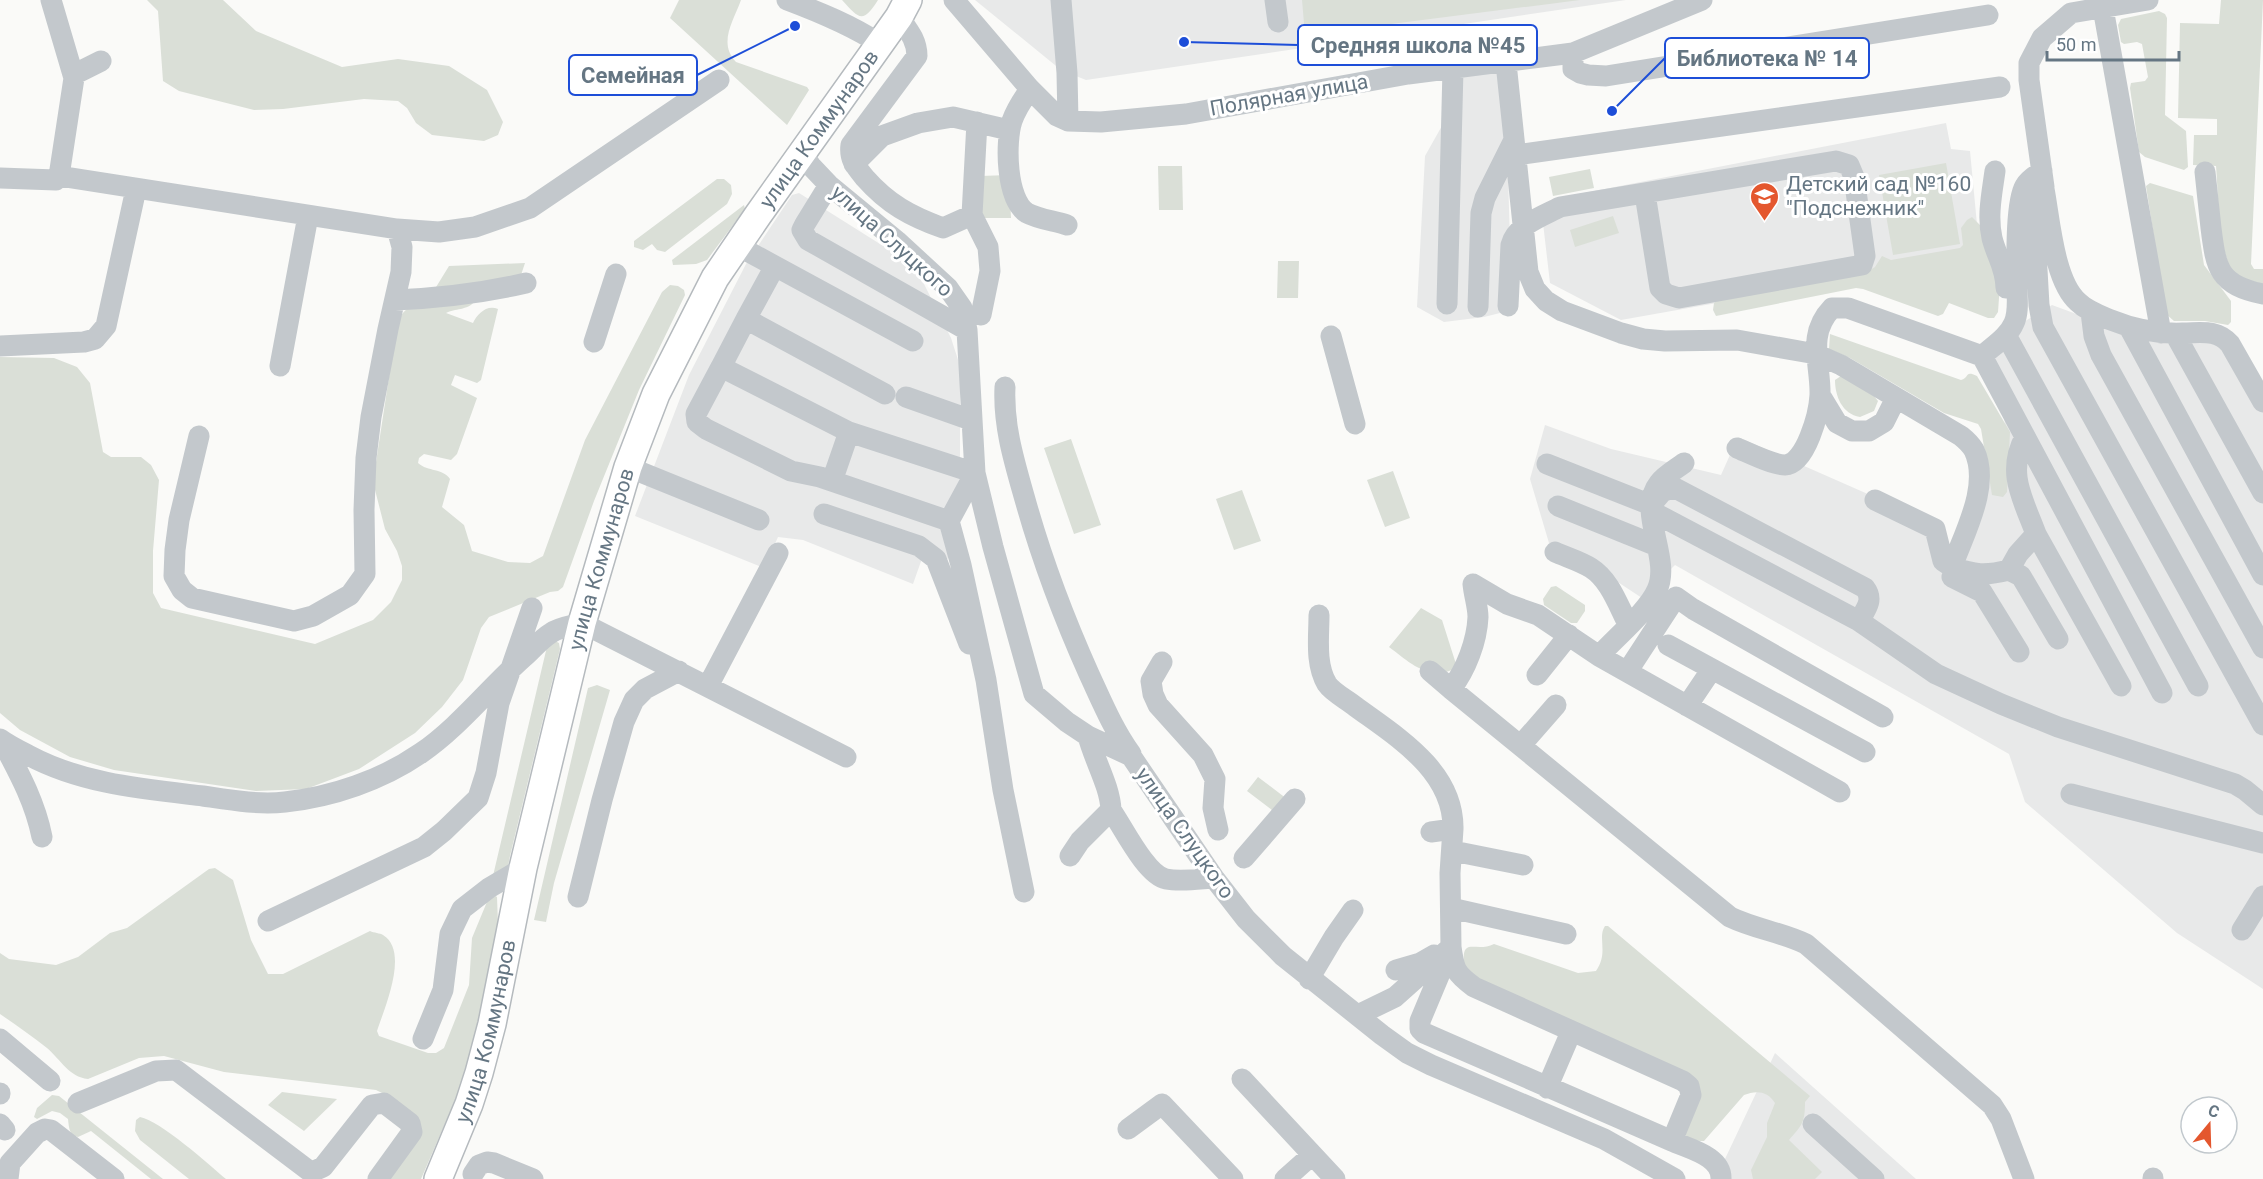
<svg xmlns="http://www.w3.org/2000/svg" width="2263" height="1179" viewBox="0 0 2263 1179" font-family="Roboto,sans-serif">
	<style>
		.built { fill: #e8e9e9 }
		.green { fill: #dadfd7 }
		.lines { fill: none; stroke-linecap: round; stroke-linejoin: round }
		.major-casing { stroke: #b5babe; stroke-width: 30 }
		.minor { stroke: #c3c8cc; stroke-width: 21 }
		.major { stroke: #fff; stroke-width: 27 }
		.labels { text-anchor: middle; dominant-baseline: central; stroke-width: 6; stroke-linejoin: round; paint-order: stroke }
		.street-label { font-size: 21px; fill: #657683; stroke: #fff }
		.poi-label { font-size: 21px; fill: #657683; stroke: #fff; text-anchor: start }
		.leader { fill: none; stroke: #1d4ed8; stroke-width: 2 }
		.callout-dot { fill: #1d4ed8; stroke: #fff; stroke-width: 2 }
		.callout { fill: #fff; stroke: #1d4ed8; stroke-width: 2 }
		.callout-label { font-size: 22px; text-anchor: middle; font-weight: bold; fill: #657683 }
	</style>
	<rect width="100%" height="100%" fill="#fafaf8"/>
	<path class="built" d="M975,0h651l-540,80 -25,-10z
		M1505,72l7,238 -28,7 -40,5 -27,-15 8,-151 18,-32 9,-51z
		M1946,123l5,26 19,2 10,105 -359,64 -71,-37 -7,-60 19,-5 -4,-20z
		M799,193l116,73 36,72 9,28v145l-12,48 -23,-9 -12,34 -110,-44 -25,-3 -14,31 -129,-52 54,-141 57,-111 46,-69z
		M2052,305l76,28 87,6 48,73v577l-86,-56 -152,-131 -16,-48 -334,-189 -33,33 -44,-29 -49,-26 -19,-64 15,-54 66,24 110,26 17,-38 148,65 64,53 56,-122 -6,-48 -18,-38z
		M1775,1053l141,126h-191v-20z"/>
	<path class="green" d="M147,0h76l33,31 86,36 56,-8 51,7 38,24 16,32 -5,13 -14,6 -52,-6 -16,-12 -9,-15 -9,-7 -34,-2 -81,10 -29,1 -75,-19 -16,-10 -5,-70z
		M679,0h62c-8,22 -23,43 -5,62l71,25 2,3 -22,35 -117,-107z
		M842,0h36c-15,24 -19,19 -36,0z
		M1302,0h278l-275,35z
		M2221,0h42l-12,264 3,5h9v15c-11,-3 -22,-5 -30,-13 -14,-15 -15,-82 -17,-105l-23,-1 1,-30h23v-16l-39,-1 2,-95 39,1z
		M2159,11l6,3 2,4 -2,97 21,16 2,36 -4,3 -39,-13 -6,-5 -9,-64 1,-5 14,-2 3,-4 -6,-33 -5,-2 -13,2 -3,-2 -3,-17 3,-6z
		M1946,163l14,81 -67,11 -14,-80z
		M1158,166h24l1,44h-24z
		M1590,169l4,19 -41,8 -4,-19z
		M1009,175l2,43h-30l-1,-42z
		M717,179h7l7,6 1,9 -5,10 -62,48 -8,-2 -5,-6 -9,6 -9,-3v-6z
		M2150,183l43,13 11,69 27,36v21l-3,3 -23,-4h-31l-8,-7 -20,-128z
		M744,205l1,4 -38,51 -11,4 -23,1 -1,-5z
		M1613,216l6,17 -44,14 -5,-17z
		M1972,217l11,11 17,56 -2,28 -4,6h-6l-39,-15 -6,11 -5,2 -75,-27 -7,-1 -140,28 -3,-6 1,-7 7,-5 149,-28 5,-3 7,-11 9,4 69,-12 3,-3 -2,-17 6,-8z
		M1278,261h21l-1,37h-21z
		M525,263l-4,12 -88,17 16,-26z
		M670,285l8,1 6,4 1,5 -46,95 -45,111 -31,86 -5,4 -8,1 -61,25 -8,11 -18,52 -21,27 -27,26 -56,36 -53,20 -50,2 -142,-21 -44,-13 -50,-27 -20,-17v-356l54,1 23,9 13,16 13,69 8,5h30l10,8 8,15 -6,71v42l8,15 154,36 58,-24 18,-18 11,-22v-14l-5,-15 -12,-22 -12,-47 23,-151c3,-11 4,-18 14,-24l65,-6c-8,10 -20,7 -29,12l27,10c4,-9 14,-19 25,-14l-17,71 -4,3 -22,-8 -4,10 26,13 -20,56 -6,6 -27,-6 -5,4 -1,5c10,9 25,5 32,16l-8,28 22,18 8,26 36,11 22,1 13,-7 42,-116 77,-148z
		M1830,334l131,46c9,-2 3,-10 16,-4l33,56 -3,60 -4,5 -11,-2 -11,-66 -3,-5 -34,-11 -94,-55 -21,-9z
		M1841,376l33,20 4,5 -4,10 -14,6c-18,-3 -25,-21 -25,-37z
		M1071,439l30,86 -27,9 -30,-86z
		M1393,471l17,47 -25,9 -18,-47z
		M1242,490l19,51 -27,9 -18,-51z
		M1556,586l29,19v6l-8,12h-6l-27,-18 -1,-6 8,-12z
		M1421,608l21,12 14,44 -4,6c-26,10 -44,-9 -63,-23z
		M549,638l10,5 1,6 -50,207 -2,10 -16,14z
		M597,685l13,5 -56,193 -8,39 -12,-2 54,-232z
		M1258,777l29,22 -11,14 -29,-22z
		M215,868l18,12 18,60 17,34h15l87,-43c4,2 10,2 13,4 27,16 1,74 -6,96l2,5 49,17h8l8,-5 25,-63 3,-47 17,-41 5,-2 3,2 1,27 -17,96 -14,53 -46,106h-35l31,-45 -35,-41 -6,-3 -152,-18 -60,-16 -25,2 -51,21c-19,-2 -27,-19 -41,-31 -15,-12 -31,-23 -47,-34v-61l9,6 47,6 22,-8 32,-24 17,-5 82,-59z
		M1605,926h3l202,170 -5,6c0,21 -3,23 -16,38l33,32 -7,7h-62l-2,-9 16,-33v-14l8,-20c-7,-12 -19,-13 -31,-8l-40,46c-9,0 -16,0 -21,-9l15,-37 -218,-114 -15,-10c-6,-38 10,-17 29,-27l84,29 18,-2c13,-19 1,-33 9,-45z
		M282,1092l55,7 -33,32 -36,-26z
		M52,1095l7,1 104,83h-12l-60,-48 -13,6c-9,-2 -9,-9 -10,-18l-8,-6 -8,-2 -15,8 -3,-2 3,-9z
		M140,1117c21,4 68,47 86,62h-37l-49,-39 -5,-9 1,-11z"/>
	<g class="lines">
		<defs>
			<g id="major">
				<path id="s1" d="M438,1179l31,-75 10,-31 13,-49 31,-156 59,-245 46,-156 28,-73 59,-116 43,-63 141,-198 9,-17"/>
			</g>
		</defs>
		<use href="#major" class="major-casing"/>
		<path class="minor" d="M51,0l23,78
			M787,0c32,12 64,25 93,44
			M954,0l76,89 27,27 11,5 33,1 85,-8 222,-40 165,-21 129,-53
			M1061,0l6,73 1,48
			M1275,0l3,22
			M2148,0l-77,13 -29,25 -13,25v17l15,107 -6,12 -4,18 5,88 4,22 220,398
			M2103,8l58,325
			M899,17c9,13 18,23 18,39l-66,89c-2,15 5,22 14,33 23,26 45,38 78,50l29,-13 16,32 2,24 -9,44
			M1573,53v16l7,4 8,2 18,1 382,-61
			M1506,63l22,209 7,17 11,12 16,10 59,22 22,6 22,2 72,-1 79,14 25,11 120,71c5,4 10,9 13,14 17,36 -10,83 -22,117 23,8 33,9 57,3l9,-16 18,-20c-13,-35 -30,-61 -11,-97
			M1030,89c-7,10 -14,20 -18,32 -7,21 -6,79 15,92 11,6 28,8 40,12
			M802,153l9,13 18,19 68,56 51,47 14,20 5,22 8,143 18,74 41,147 33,28 21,14 43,20 83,122 32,41 37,37 99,79 25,18 24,12 173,74 71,40
			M1516,155l484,-68
			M854,164l28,-28 36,-13 35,-6 56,13
			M1995,171c-3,22 -8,45 -3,67 4,17 14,30 14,50
			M2042,171c-7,5 -13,8 -17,15 -10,17 -8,80 -8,101 0,12 2,25 -3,36 -6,14 -21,23 -32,33l180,337
			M2205,172c2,19 4,37 6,56 5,41 8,57 52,66
			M59,176l338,53
			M0,178l56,2 3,-4 15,-98 3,-5 24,-12
			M829,185l-24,39 -3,6 6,10 159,90
			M2044,189c6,31 10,92 34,113 9,9 21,13 33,18 22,9 47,14 72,13 18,0 34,-4 47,11l33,58
			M972,215l5,-93
			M738,243l11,9 164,89
			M775,266l-29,53 139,75
			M395,300c45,-2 88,-7 131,-17
			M1447,304l6,-235
			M1508,306l3,-61c5,-20 32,-29 49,-38l276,-46 13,4 5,12 11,79 -3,9 -183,33 -13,-4 -6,-6 -15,-94
			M1478,307l3,-94 4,-15 29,-58
			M2091,312l3,24 7,19 162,293
			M746,319l-25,48 128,65 126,41 -26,48 12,44 25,115 17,110 21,102
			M2129,327l134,248
			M2175,334l88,159
			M2006,335l192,351
			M1331,336l24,88
			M594,342l22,-68
			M0,346l84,-4 11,-3 11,-13 30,-137
			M280,366l28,-150
			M721,367l-25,47 1,8 9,7 85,42 29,6 129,44
			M1005,387c-2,40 10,77 21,116 17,60 37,113 63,171 13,28 24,55 42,80
			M1820,395l17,28 15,8h17l15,-9 12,-24
			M906,397l65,23
			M199,436l-20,84 -4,30 -1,26 8,14 10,8 102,23 19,-5 37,-21 15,-21 -1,-64 2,-52 5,-41 17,-88 13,-57 1,-25 -5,-18 42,3 36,-5 55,-19 189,-128
			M1737,448c12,5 36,17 48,17 21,-1 34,-52 35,-70 1,-31 -14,-60 12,-87h16l134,48
			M1547,464l104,41 12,-14 12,-3 190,100c9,12 1,21 -6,33
			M628,467l131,53
			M832,481l17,-49
			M1875,500l60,29 8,32 9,6
			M1558,506l99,40
			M1651,511l208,110 77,53 65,30 57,23 177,57 10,6 18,15
			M824,514l95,32 17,13 33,85
			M2036,534l85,152
			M1555,552c11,5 25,9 36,16 19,12 27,37 37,56
			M2009,570l12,6 37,63
			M1952,577l30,15 37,60
			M1473,584c1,11 5,23 5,33 -1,24 -12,53 -27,72l279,228c25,12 51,15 76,27l186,161 9,14 23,60
			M1473,584l34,20 31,11 61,41 241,136
			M1319,615c0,22 -4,49 8,69 6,9 21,16 29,23 41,30 98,64 97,122l-22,3
			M1668,645l197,107
			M1599,656c16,-18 49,-45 58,-66 15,-32 -21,-78 2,-107 6,-8 17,-14 25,-20
			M1162,662l-11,19 2,13 5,11 45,50 12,24 -2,29 5,22
			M1430,671l21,18
			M1627,672l49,-75 17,12 190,108
			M1537,675l32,-40
			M708,686l70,-133
			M1687,706l25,-37
			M0,739c8,6 18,11 28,16 54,29 115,34 175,41 27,4 55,9 82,6 47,-5 97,-22 136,-49 38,-26 68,-65 103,-96 9,-8 17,-18 27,-24 9,-6 20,-7 31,-10l264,134
			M2,741c17,32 33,61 40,96
			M1521,745l35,-40
			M2071,794l192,49
			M1111,810c12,17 35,65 55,69 15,3 33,0 48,-1
			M1453,851l70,14
			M1070,856l10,-15 31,-31c-1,-24 -17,-50 -23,-74
			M1244,858l51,-59
			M578,897l24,-97 22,-78 10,-22 11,-11 34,-18
			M1451,908l115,26
			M268,921l156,-74 20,-16 34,-33 8,-25 13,-70 33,-95
			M2242,930l21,-34
			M1451,947c3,22 4,26 23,40l209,94 6,5 2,9 -19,46c17,8 50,15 49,38
			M1451,947l-31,74v8l4,4 248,108
			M1396,970l24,-7 14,-8
			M1309,979l25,-42 19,-27
			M1358,1015l37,-18 56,-50 -1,-74 3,-44
			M0,1039l50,42
			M423,1039l20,-49 7,-56 12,-25 27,-21 34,-20
			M1242,1079l93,100
			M1547,1088l24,-56
			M0,1094v-1
			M78,1103l78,-32 20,-1 132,100 6,1 9,-4 49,-62 12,-2 26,20 2,9 -34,47
			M0,1124l5,6
			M1813,1124l61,55
			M1128,1129l34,-25 71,75
			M473,1174l6,-9 8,-3 7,1 39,16
			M8,1179l2,-16 27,-30 8,-4 6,1 63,49
			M1285,1179l27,-24
			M2153,1179v-1"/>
		<use href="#major" class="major"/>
	</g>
	<defs>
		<symbol id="school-pin" viewBox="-11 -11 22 30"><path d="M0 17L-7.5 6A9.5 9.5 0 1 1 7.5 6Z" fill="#e4572e" stroke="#fff"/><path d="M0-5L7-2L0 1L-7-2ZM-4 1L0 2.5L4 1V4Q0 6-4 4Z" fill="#fff"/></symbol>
	</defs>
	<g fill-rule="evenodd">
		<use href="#school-pin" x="1748" y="180" width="33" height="45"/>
	</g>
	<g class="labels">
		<g class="street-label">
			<text transform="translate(1289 95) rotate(-10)">Полярная улица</text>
			<text stroke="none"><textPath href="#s1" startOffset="1128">улица Коммунаров</textPath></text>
			<text transform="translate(892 241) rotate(42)">улица Слуцкого</text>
			<text stroke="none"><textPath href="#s1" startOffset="642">улица Коммунаров</textPath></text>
			<text transform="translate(1185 833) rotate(55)">улица Слуцкого</text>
			<text stroke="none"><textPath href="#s1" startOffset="156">улица Коммунаров</textPath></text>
		</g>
		<g class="poi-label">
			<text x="1786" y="184">Детский сад №160<tspan x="1786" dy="24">"Подснежник"</tspan></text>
		</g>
	</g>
	<path class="leader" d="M1184 42L1298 45M1612 111L1665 58M795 26L697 75"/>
	<g class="callout-dot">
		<circle cx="1184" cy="42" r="6"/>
		<circle cx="1612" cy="111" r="6"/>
		<circle cx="795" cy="26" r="6"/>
	</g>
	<g class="callout">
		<rect x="1298" y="25" width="239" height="40" rx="6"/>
		<rect x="1665" y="38" width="204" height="40" rx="6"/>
		<rect x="569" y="55" width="128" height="40" rx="6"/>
	</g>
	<g class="callout-label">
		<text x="1418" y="53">Средняя школа №45</text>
		<text x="1767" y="66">Библиотека № 14</text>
		<text x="633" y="83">Семейная</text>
	</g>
	<g transform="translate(2209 1125) rotate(19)"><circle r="28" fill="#ffffff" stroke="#c1c8cd" stroke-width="1.5"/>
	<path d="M0-4.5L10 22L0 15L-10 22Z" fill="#e4572e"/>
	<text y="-9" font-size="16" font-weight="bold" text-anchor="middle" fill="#657683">С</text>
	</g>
	<path d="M2047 51v9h132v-9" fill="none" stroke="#657683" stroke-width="3"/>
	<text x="2056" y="51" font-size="18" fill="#657683" stroke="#ffffff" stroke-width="4.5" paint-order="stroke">50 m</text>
</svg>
